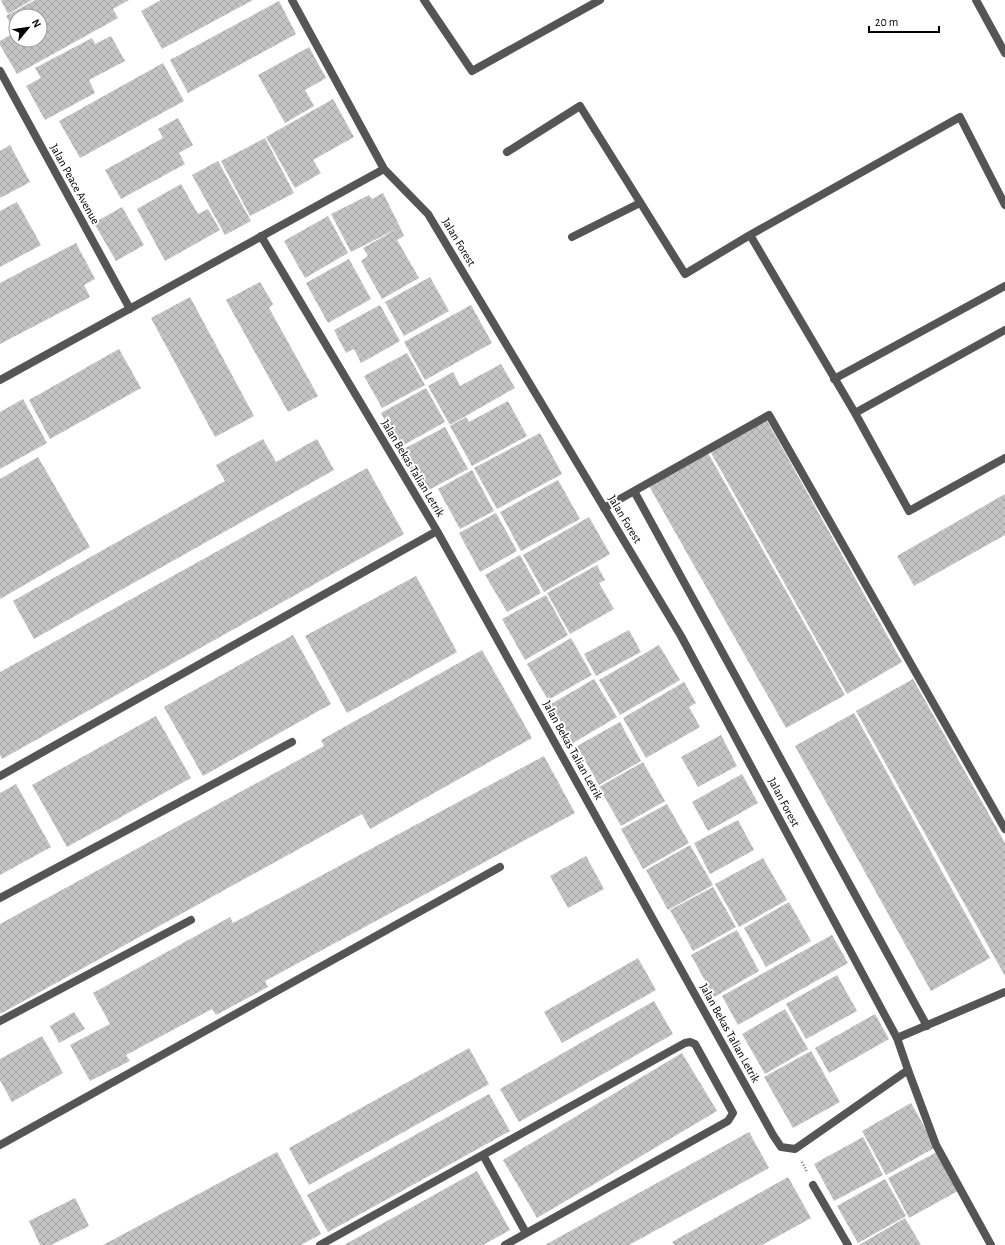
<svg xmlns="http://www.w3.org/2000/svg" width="1005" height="1245" viewBox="0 0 1005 1245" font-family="'Alegreya Sans',sans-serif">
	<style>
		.building { fill: url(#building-cross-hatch); fill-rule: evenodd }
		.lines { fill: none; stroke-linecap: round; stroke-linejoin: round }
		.path { stroke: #777; stroke-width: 2.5; stroke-dasharray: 1 2; stroke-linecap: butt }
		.service { stroke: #555; stroke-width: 8 }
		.minor { stroke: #555; stroke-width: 8 }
		.labels { text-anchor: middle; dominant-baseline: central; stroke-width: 4; stroke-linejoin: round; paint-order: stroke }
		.street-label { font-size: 12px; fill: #000; stroke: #fff }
	</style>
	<defs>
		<pattern id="building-cross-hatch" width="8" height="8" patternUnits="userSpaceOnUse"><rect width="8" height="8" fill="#c4c4c4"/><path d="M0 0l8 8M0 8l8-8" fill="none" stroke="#a7a7a7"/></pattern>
	</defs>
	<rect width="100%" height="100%" fill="#fff"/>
	<path class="building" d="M1,0h31l-24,14z
		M35,0h94l-16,9 5,9 -101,56 -17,-29v-4l15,-9 -9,-16zM16,16h24v24h-24z
		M161,0h92l-91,49 -21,-38z
		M279,1l17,33 -108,59 -18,-33z
		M111,36l14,25 -36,19 6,13 -50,27 -19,-34 15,-8 -6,-10 57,-30 3,6z
		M309,47l17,31 -21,12 9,16 -29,17 -27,-48z
		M163,63l21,38 -104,57 -21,-37z
		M333,99l21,38 -41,23 8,13 -26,15 -29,-51z
		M178,118l15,27 -14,8 6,11 -64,35 -16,-29 58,-32 -5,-9z
		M265,138l29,55 -44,23 -29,-55z
		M10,145l20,37 -30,16v-47z
		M218,161l33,60 -26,14 -33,-60z
		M181,184l17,30 10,-5 12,21 -55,31 -28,-52z
		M383,193l17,34 -49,25 -20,-38 38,-19 3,4z
		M17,202l24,43 -41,22v-56z
		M122,207l22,38 -28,16 -22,-38z
		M328,216l20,37 -43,25 -21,-37z
		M400,227l4,9 -7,4 22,38 -37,21 -21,-38 7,-5 -5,-8z
		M76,243l19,36 -11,6 6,12 -90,47v-61z
		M349,259l22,40 -43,24 -22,-40z
		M430,277l19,34 -45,25 -19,-34z
		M260,282l13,22 -4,4 49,88 -30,16 -62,-112z
		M190,297l64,119 -39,21 -64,-119z
		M380,305l20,36 -39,22 -7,-14 -8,4 -12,-23z
		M471,305l21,38 -67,37 -21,-38z
		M119,349l22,39 -91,51 -21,-39z
		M407,353l18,32 -43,23 -18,-32z
		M501,364l14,24 -65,37 -22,-39 25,-14 7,14z
		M426,388l19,34 -45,25 -19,-34z
		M23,399l24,44 -47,26v-57z
		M508,401l19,35 -55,30 -22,-40 16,-9 3,5z
		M766,419l136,243 -55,32 -137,-243z
		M445,427l23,42 -45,24 -23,-42z
		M540,433l22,41 -65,35 -23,-41z
		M263,439l13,23 41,-23 17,31 -300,169 -21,-38 212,-120 -9,-16z
		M708,453l137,242 -59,33 -137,-242z
		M38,457l52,90 -90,52v-120z
		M367,468l37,66 -402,225 -2,-4v-83z
		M472,470l22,41 -34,18 -22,-40z
		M558,480l22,39 -59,32 -21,-39z
		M1005,494v41l-91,51 -17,-30z
		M496,513l21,38 -37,21 -21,-39z
		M589,517l21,37 -66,38 -21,-37z
		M520,555l21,38 -34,19 -22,-37z
		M597,565l8,15 -6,3 15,26 -44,25 -23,-41z
		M416,576l41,76 -110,61 -42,-77z
		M546,595l22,40 -43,25 -23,-41z
		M629,630l12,22 -45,24 -12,-22z
		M293,635l38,69 -128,72 -39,-69z
		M571,638l21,37 -44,25 -21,-36z
		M659,645l21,35 -60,35 -21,-35z
		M482,650l50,88 -162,91 -8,-15 -362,200v-90l324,-178 -3,-6z
		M594,679l23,38 -44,26 -22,-39z
		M913,679l92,164v133l-149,-265z
		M684,682l12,21 -7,4 11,20 -54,31 -23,-40z
		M854,713l136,245 -59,33 -136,-245z
		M156,716l35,62 -124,69 -35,-62z
		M620,722l21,39 -42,24 -22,-39z
		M721,735l16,31 -39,21 -17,-30z
		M544,756l31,57 -310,168 3,6 -52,28 -4,-6 -86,46 4,6 -40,20 -20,-36 40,-21 -17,-31 137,-76 3,6z
		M643,762l22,39 -44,25 -22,-39z
		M742,774l16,29 -50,28 -16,-29z
		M16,784l35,63 -51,28v-82z
		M667,804l22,39 -46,26 -22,-40z
		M738,820l16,30 -44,24 -16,-31z
		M690,845l23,40 -45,25 -22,-40z
		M586,856l18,33 -36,19 -18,-32z
		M763,858l24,42 -48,27 -24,-43z
		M713,887l23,40 -43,24 -23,-41z
		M789,902l22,39 -45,26 -22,-39z
		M737,930l22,41 -45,26 -23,-42z
		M832,935l16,28 -110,62 -16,-29z
		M638,958l18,32 -94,53 -18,-31z
		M837,975l20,36 -51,28 -20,-35z
		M654,1001l19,33 -154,88 -19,-33z
		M785,1009l23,40 -43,25 -23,-40z
		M74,1012l11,17 -26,14 -9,-17z
		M875,1014l14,25 -60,34 -14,-25z
		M42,1036l21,37 -51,29 -12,-22v-21z
		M469,1048l20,36 -180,101 -20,-37z
		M811,1051l29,51 -47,26 -29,-51z
		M682,1053l35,58 -180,107 -34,-58z
		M489,1094l21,37 -182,101 -21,-37z
		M911,1103l25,44 -50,28 -24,-44z
		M749,1132l20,36 -140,77h-84z
		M863,1137l20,38 -49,26 -20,-37z
		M277,1152l44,82 -20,11h-198z
		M937,1152l21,39 -49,27 -21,-40z
		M477,1171l33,59 -27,15h-139z
		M788,1177l23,41 -49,27h-88l-2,-3z
		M885,1179l21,37 -48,27 -21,-37z
		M75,1198l14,28 -38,19h-11l-11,-24z
		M905,1218l16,27h-62z"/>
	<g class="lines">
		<path class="path" d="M802,1162l5,10"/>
		<path class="service" d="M424,0l48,71 128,-71
			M976,0l29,53
			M507,152l73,-46 105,168 65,-39
			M1005,205l-45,-88 -210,118 105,178 54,98 96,-53
			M572,237l68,-34
			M834,379l171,-93
			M855,413l150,-83
			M634,491l293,535
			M604,508l165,-93 236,414
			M0,1021l191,-101
			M897,1038l108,-46
			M908,1070l28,75 55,100
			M0,1145l500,-278
			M483,1155l43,78
			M320,1245l365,-202 5,-1 5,2 38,69 -5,8 -223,124"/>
		<path class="minor" d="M0,71l130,238
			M261,236l176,295 336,604 8,12 14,2 113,-79 -11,-32 -216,-402 -253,-422 -44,-45 -92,-169
			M0,380l384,-211
			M0,776l437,-245
			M0,898l292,-156
			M813,1185l35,60"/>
	</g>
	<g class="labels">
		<g class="street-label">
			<text transform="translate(75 184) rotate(61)">Jalan Peace Avenue</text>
			<text transform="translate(459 242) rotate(59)">Jalan Forest</text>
			<text transform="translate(413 468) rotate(59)">Jalan Bekas Talian Letrik</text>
			<text transform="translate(625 519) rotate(59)">Jalan Forest</text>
			<text transform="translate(573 750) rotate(61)">Jalan Bekas Talian Letrik</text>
			<text transform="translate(784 802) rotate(62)">Jalan Forest</text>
			<text transform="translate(730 1033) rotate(61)">Jalan Bekas Talian Letrik</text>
		</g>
	</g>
	<g transform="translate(28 28) rotate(61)"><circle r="19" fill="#ffffff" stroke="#999999"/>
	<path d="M0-3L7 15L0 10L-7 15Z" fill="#000000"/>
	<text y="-6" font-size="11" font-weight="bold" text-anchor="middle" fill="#000000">N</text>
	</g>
	<path d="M869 26v6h70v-6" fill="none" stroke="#000000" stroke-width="2"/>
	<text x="875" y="26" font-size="12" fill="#000000" stroke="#ffffff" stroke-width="3" paint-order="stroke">20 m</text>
</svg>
